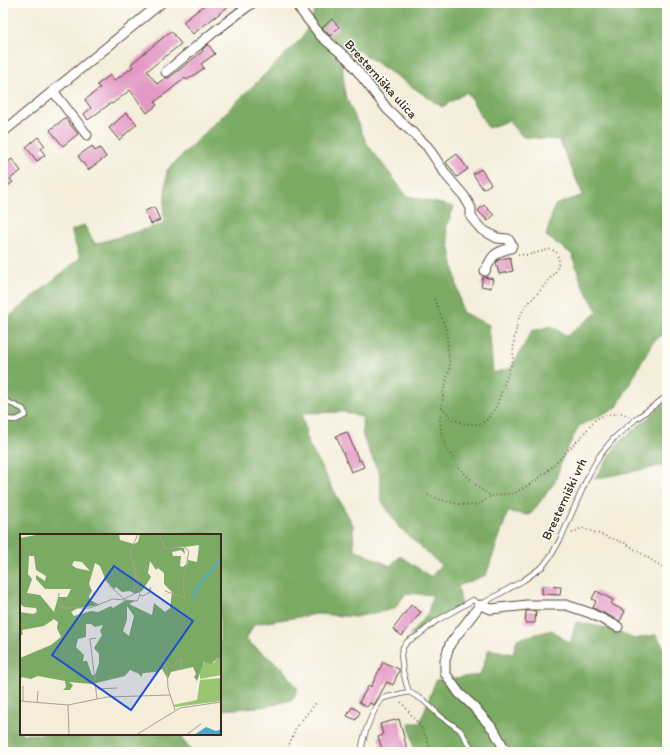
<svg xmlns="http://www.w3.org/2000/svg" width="670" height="755" viewBox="0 0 670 755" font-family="Itim,sans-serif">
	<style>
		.forest { fill: #7aaa64; stroke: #5a6a41; fill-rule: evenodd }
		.building { fill: #e398c5 }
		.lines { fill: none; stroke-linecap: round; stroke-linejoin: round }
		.service-casing { stroke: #57473a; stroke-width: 6 }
		.minor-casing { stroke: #57473a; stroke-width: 11 }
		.path { stroke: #57473a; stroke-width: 1.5; stroke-dasharray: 1 3; stroke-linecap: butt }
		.service { stroke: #fff; stroke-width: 4.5 }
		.minor { stroke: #fff; stroke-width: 9 }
		.labels { text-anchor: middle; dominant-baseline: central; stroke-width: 3; stroke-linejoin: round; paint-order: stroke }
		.street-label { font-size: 13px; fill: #3b2a1e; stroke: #fdfcf7 }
		.inset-river { fill: none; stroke: #4fa9cc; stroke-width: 2 }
		.inset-road { fill: none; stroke: #aaa08f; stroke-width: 1 }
		.view { fill: #1d4ed8; fill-opacity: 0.15; stroke: #1d4ed8; stroke-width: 2 }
		.inset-edge { fill: none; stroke: #3b2a1e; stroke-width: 2 }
	</style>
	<rect width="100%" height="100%" fill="#fdfcf7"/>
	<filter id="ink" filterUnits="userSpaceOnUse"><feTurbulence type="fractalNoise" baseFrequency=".025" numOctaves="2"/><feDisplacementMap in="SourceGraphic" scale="8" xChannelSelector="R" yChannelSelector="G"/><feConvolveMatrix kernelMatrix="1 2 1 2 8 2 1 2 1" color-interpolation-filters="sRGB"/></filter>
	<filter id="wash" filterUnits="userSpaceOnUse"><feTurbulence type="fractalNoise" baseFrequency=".012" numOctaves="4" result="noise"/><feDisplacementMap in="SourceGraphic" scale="16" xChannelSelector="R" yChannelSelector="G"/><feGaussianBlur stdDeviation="0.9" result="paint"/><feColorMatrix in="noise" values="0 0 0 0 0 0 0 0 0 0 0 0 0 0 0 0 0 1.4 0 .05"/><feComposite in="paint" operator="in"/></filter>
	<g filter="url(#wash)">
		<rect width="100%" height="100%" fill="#f4eedb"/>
		<path class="forest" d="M319,3h348v328l-15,12 -35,64 -38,19 -16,31 -8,25 -25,33 -22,-3 -22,63 -28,11 4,21 -37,23 -16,6 19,-23 5,-18 -27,-2 -12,16 -39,8 -37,-3 -64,10 -8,16 37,29 15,20 -6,11 -24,6 -45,4 -3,-2v-173h-199v199h162l-1,5 10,13h-189v-426l3,-7 74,-61 -9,-27 13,-6 11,19 68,-20 4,-54 136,-133zM358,50l84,57 25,-15 21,36 20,-7 15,16 36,3 24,55 -28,10 -9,31 26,18 10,31 16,27 -31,24 -16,-10 -19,5 -21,37 -18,5 -4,-48 -27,-13 -16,-85 8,-20 -47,-11 -40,-52 -22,-49 -3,-36zM344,412l18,5 1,20 17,38 1,25 18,27 42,38 -10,12 -31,-21 -10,10 -36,-17 -1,-24 -45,-82 -6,-30z
			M667,402v63l-44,8 -29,6 24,-36z
			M576,622l36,7 22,10 22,-4 11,17v100h-253l-5,-29h11l16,-43 44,-5 9,-26 24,5 4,-15 35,-9 18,14z"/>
		<g id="blocks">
			<path class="building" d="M207,3h26l-40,31 -10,-12z
				M332,19l7,8 -9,9 -8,-8z
				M171,31l10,13 -34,27 10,13 8,-6h4l34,-27 -1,-1 6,-6 7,10 -14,10 3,4 -17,12 -2,-2 -30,24 2,3 -10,8 -17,-23 -18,14 -1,-1 -23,17 -4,-6 7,-6 -6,-8 15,-12 -3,-3 13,-10 4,6 19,-14 -2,-3z
				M126,113l11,11 -18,16 -10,-12z
				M65,118l13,16 -15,12 -13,-16z
				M38,137l7,9 -4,3 4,6 -8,6 -11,-14z
				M92,146l3,5 5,-3 6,9 -18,13 -10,-14z
				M457,154l11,15 -11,8 -11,-15z
				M12,159l9,12 -11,8 3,3 -10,8v-24z
				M481,169l10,15 -8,5 -10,-15z
				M484,205l10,10 -6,6 -10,-10z
				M154,207l6,13 -9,4 -6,-13z
				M510,257l3,14 -14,3 -3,-11 1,-1 1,-2z
				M483,277l10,2 -2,9 -10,-2z
				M347,432l12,29 2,-1 3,7 -13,5 -15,-36z
				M542,586l19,1 -1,8 -18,-1z
				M596,591l17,9 -2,4 14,7 -5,10 -27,-13 3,-7 -4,-2z
				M411,605l10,7 -19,24 -9,-7z
				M526,611h10l-1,12h-10z
				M383,662l16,7v2l-6,14 -6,-3 -13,23 -4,-2 -3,4 -8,-5 10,-17 2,2z
				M352,707l8,5 -4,8 -9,-4z
				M399,719l9,33h-25l-5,-15 5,-2 -3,-11z"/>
		</g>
	</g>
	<g filter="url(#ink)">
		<use href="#blocks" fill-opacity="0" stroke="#57473a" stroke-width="1"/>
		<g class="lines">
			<defs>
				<path id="service" d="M3,400l20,9 3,6 -10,5 -13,-1
					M409,692l14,8 17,16 20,14 14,22
					M361,752c3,-19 10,-39 22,-54l26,-6 -3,-9 -3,-12 -2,-16 2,-8 5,-6 11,-6 17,-14 37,-21 7,5 44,-25 19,-14 9,-12 9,-16 28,-64 11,-19 14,-17 22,-19 31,-23"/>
				<path id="minor" d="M295,3l26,33 27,23 40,51 39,36 20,30 17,20 7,12v9l10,12 16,9 11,1 4,6 -1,3c-18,5 -18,7 -26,23
					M166,72l49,-41 37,-28
					M53,91l34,44
					M3,132l158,-129
					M506,752l-12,-22 -22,-25 -13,-12 -14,-20v-13l5,-16 30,-39 11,4 36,-4h39l24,8 28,14"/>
			</defs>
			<use href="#service" class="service-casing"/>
			<use href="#minor" class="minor-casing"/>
			<path class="path" d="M518,254l10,1 23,-6 6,4 2,8 -3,10 -17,21 -13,13 -8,15 -4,19 -1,21 -17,47 -10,14 -6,3h-14l-13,-5 -11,-11 -2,12 1,11 5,17 13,20 19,19 13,9 24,-3 20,-12 15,-12 16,-17 14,-14 16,-19 9,-4 17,-2 7,3
				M434,299l9,22 3,8 4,38 -7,26 -1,15
				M428,495c12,5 40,14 53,8 3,-2 7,-5 10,-7
				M572,533l10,-5 43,15 42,27
				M401,702c12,15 26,30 30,50
				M288,752v-4l8,-21 20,-24"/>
			<use href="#service" class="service"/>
			<use href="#minor" class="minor"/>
		</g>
	</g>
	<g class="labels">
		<g class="street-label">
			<text transform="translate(381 79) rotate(48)">Bresterniška ulica</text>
			<text transform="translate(564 499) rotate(-65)">Bresterniški vrh</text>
		</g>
	</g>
	<g transform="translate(20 534)">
		<rect width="201" height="201" fill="#f4eedb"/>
		<path d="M198,124l3,1v16l-21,4v-10l5,-7 9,1zM201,144v23l-46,6 -2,-2 24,-5 3,-20z" fill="#98c572"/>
		<path d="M21,0h78l1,6 14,4 4,-2 2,-8h81v125l-3,-1 -7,6 -7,-2 -7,19 -3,-4 2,-3 -3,-7 -22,5 -3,7 -6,-10 -6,3 -13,1 -2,4 -2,-3 -9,-4 -5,6 -33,8 -23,-2 4,3 -3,5h-7l3,-3 -1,-6 -27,-5 -7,3 -9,-2 -2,2v-21l31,-13 10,-8 -4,-9 1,-6 -4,-3 -10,7 -22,4 1,5 -3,-1v-22l13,2 4,-2 -1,-4 -12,-1 -4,-3v-66zM179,11l-2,17 -9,-2 -1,6 -1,-2 -3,3 -3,-1 1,-10h-8l-1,-4 9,-2 4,4 -1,-6h-7zM9,22h5l2,14 10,6 -1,5 -9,-6v4l9,10h26l-4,8h-9l-4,15 -14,-17 -13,-2 5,-14 -4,-5zM54,27l8,1 8,9 -14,-3 -4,-3zM130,27l6,9 2,-2 6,5v11l8,8 -2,16 -5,4 -11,-9 -2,12 -23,-11 6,-3 -9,-1 -13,8 -2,-2 -13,6 -7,-1 -17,5 -3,-4 7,-4 22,-3 -10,-5 -1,-4 3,-5 -3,-7 6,-21 5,3 6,15 8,8 2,-2 6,5 8,-1 5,3 7,-3 9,-14 -3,-4zM107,72l7,10 -5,20 -6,-5 4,-11zM66,90h5l4,3 8,-2 -3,6 2,4 -8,13 5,6v9l-4,12h-3l-5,-14h-4l1,-6 -8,-8 2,-8 8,-2z" fill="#7aaa64" fill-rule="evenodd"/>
		<path d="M186,193l10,4 5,-2v6h-27z" fill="#4fa9cc"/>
		<path class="inset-river" d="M173,66l5,-14 23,-26"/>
		<path class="inset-road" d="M139,0l6,15 18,-3 6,5 -6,31 2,16 -20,-7M114,33l4,5 -1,14 3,9M89,51l15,14 10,-5 1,-22 -5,-20 8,-18M39,59l-1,11 6,4h26l23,-9 24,2 3,-6 3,1 7,-4 1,-4h-2M76,104l-6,1 7,60M77,155l20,-1M0,167l48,4 39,-8 63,-2M3,167v-15M17,169l1,-12M48,171l1,30M155,176l-7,-22 -1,-18 -5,-11 15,11 3,-1 2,-11 -6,5M116,201l44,-27 41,-6M166,201l15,-11"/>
		<path class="view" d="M94,32l79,55 -62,89 -79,-55z"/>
		<rect width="201" height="201" class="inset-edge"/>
	</g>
	<rect width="670" height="755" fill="none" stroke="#fdfcf7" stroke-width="16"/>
</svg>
